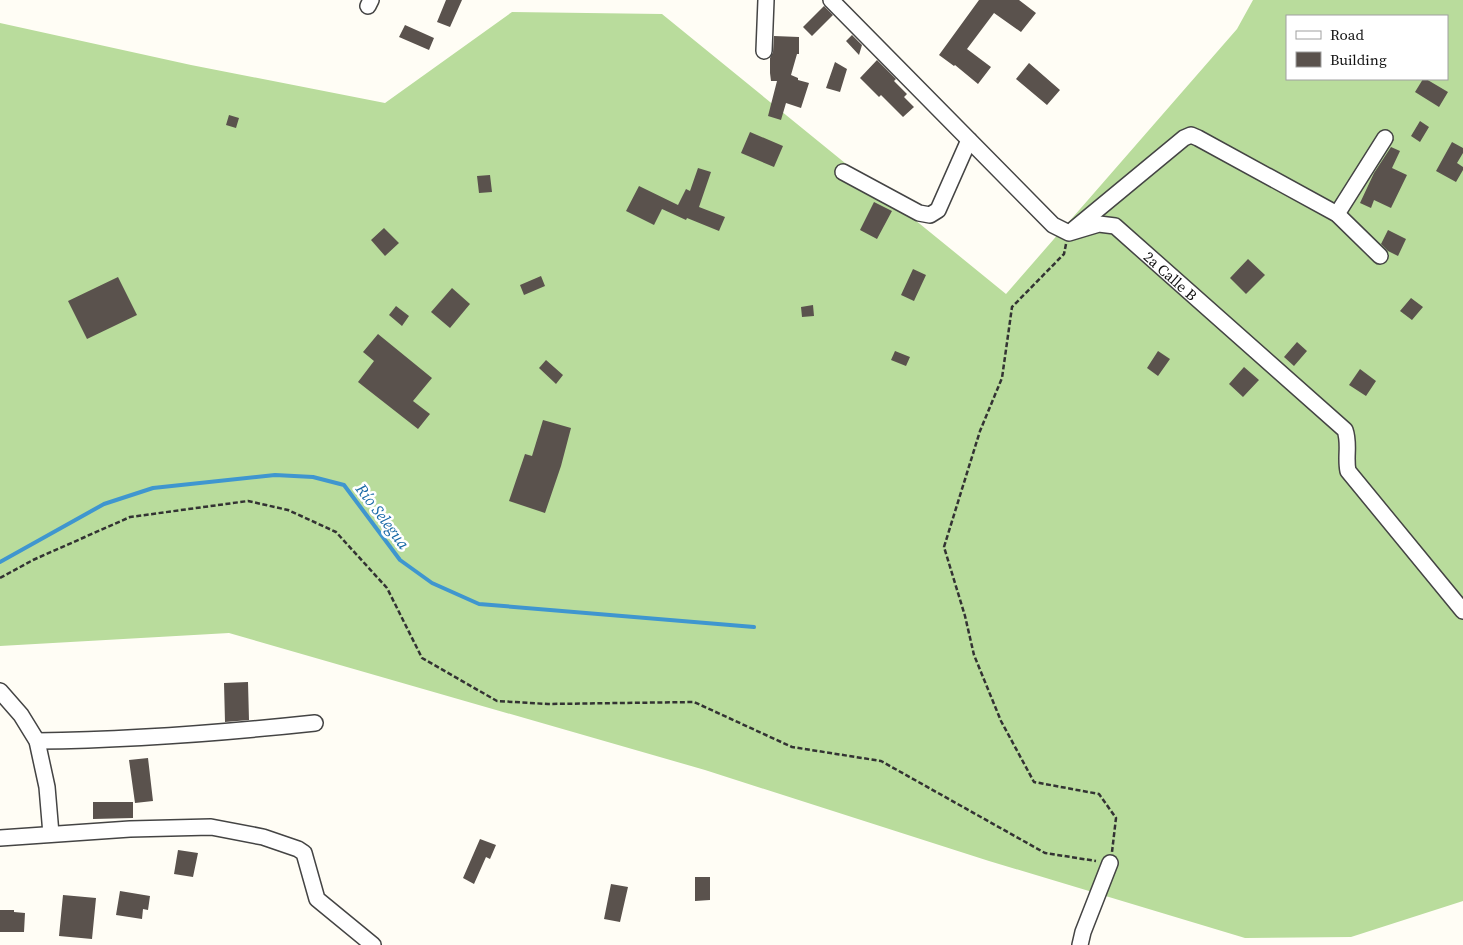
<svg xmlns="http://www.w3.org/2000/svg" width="1463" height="945" viewBox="0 0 1463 945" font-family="'Source Serif 4',serif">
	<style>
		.forest { fill: #b9dc9c; fill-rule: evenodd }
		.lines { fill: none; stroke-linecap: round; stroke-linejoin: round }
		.stream { stroke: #3f96cf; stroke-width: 4 }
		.building { fill: #5a524d }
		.street-casing { stroke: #444; stroke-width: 18 }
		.path { stroke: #333; stroke-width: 2.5; stroke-dasharray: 5 2.5; stroke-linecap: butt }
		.street { stroke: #fff; stroke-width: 15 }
		.labels { text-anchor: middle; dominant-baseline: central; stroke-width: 5; stroke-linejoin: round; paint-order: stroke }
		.street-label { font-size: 15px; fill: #111; stroke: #fff }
		.water-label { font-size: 16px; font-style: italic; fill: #1768a6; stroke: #fff }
	</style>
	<rect width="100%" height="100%" fill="#fffdf5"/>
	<path class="forest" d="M1253,0h210v901l-112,36 -106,1 -256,-77 -284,-91 -476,-137 -229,13v-623l191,42 194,38 127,-91 150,2 344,280 231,-265zM1287,16h160v63h-160z"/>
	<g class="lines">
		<path class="stream" d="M0,562l104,-58 49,-16 122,-13 38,2 31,8 56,75 32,23 47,21 275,23"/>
	</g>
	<path class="building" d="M446,0h16l-12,27 -13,-5z
		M979,0h40l17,13 -15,19 -27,-19 -27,36 24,18 -13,17 -23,-19 -1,1 -15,-11z
		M824,6l9,9 -21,21 -9,-9z
		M405,25l29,13 -5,12 -30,-13z
		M852,35l10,10 -3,10 -13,-14z
		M774,36l25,1v17h-2l-6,21 7,3v2l11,3 -8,25 -15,-5 -5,17 -13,-4 9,-35h-6l-1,-8v-15l3,-6z
		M877,60l19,19 -2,2 13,13 -3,3 10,10 -11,10 -22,-22 -2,2 -19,-19z
		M835,62l12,7 -7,23 -14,-4z
		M1029,63l31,27 -13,15 -31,-26z
		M1423,79h3l22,13 -9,15 -24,-15z
		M229,115l10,3 -3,10 -10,-3z
		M1420,121l9,6 -9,15 -9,-6z
		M750,132l33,14 -9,21 -33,-14z
		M1452,142l11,6v5l-6,10 6,4v3l-7,12 -20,-11z
		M1391,147l9,4 -8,17 15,7 -16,33 -17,-8 -3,8 -11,-5 14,-30z
		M698,168l13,4 -12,35 26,10 -6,14 -32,-13 -1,2 -24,-11 -8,16 -28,-14 13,-25 39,19 8,-16 4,2z
		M490,175l2,17 -13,1 -2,-17z
		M874,202l18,9 -15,28 -17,-9z
		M384,228l15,15 -14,13 -14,-16z
		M1388,230l18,9 -8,17 -10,-5 -7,-7z
		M1248,259l17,16 -19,19 -16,-16z
		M913,269l13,6 -12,26 -13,-6z
		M541,276l4,10 -21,9 -4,-10z
		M118,277l19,38 -50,24 -19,-38z
		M452,288l18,16 -20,24 -19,-16z
		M1411,298l12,9 -11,13 -12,-9z
		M813,305l1,11 -12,1 -1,-10z
		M396,306l13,10 -7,10 -13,-11z
		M378,334l54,44 -19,23 17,13 -12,15 -60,-47 16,-21 -11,-9z
		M1297,342l10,9 -13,15 -10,-9z
		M895,351l15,6 -4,9 -15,-6z
		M1158,351l12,8 -12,17 -11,-8z
		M546,360l17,15 -7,9 -17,-16z
		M1244,367l15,13 -16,17 -14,-13z
		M1360,369l16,12 -10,15 -17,-11z
		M543,420l28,8 -10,38 -16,47 -36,-12 16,-47 7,2z
		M248,682l1,38 -24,2 -1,-39z
		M148,758l5,43 -18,2 -6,-43z
		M93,802h40v16l-40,1z
		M480,839l16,6 -6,14 -4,-2 -12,27 -11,-6z
		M178,850l20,3 -5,24 -19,-3z
		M695,877h15v23l-15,1z
		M611,884l17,3 -8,35 -16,-3z
		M120,891l30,5 -2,14 -5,-1 -1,10 -26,-4z
		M63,895l33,3 -4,41 -33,-3z
		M0,910h14v2l11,1 -1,19h-24z"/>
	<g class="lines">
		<defs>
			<g id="street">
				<path id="s1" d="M831,0l222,225 16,8 30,-9 16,2 230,204c5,14 0,27 3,41l115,140"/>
				<path d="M368,6l3,-6"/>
				<path d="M764,51l2,-51"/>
				<path d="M843,172l76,41 11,2 8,-5 31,-70"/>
				<path d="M1337,214l48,-76"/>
				<path d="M1074,229l110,-91 7,-3 7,3 139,76 43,42"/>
				<path d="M0,691l21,24 16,26 10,46 4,47"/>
				<path d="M37,741c93,-1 185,-8 278,-18"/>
				<path d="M0,838l130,-9 81,-2 52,10 35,12 6,4 13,46 56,46"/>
				<path d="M1080,945l3,-13 27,-69"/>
			</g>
		</defs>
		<use href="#street" class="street-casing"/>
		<path class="path" d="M1066,244l-2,10 -52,53 -10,71 -22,53 -36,116 21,69 9,39 27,66 33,61 65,12 17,24 -4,34
			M0,578l33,-18 97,-43 118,-16 40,9 48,22 51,56 35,70 75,43 51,3 146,-2 98,45 89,14 164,92 51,8"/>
		<use href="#street" class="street"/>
	</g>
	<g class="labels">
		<g class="street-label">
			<text stroke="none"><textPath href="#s1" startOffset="456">2a Calle B</textPath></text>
		</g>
		<g class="water-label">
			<text transform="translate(383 516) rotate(53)">Río Selegua</text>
		</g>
	</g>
	<rect x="1286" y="15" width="162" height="65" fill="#ffffff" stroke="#a0a0a0"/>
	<rect x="1296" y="31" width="25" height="8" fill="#ffffff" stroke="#a0a0a0"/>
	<text x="1330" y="40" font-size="15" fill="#111111">Road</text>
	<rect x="1296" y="52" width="25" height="15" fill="#5a524d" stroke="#a0a0a0"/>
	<text x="1330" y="65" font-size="15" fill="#111111">Building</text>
</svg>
